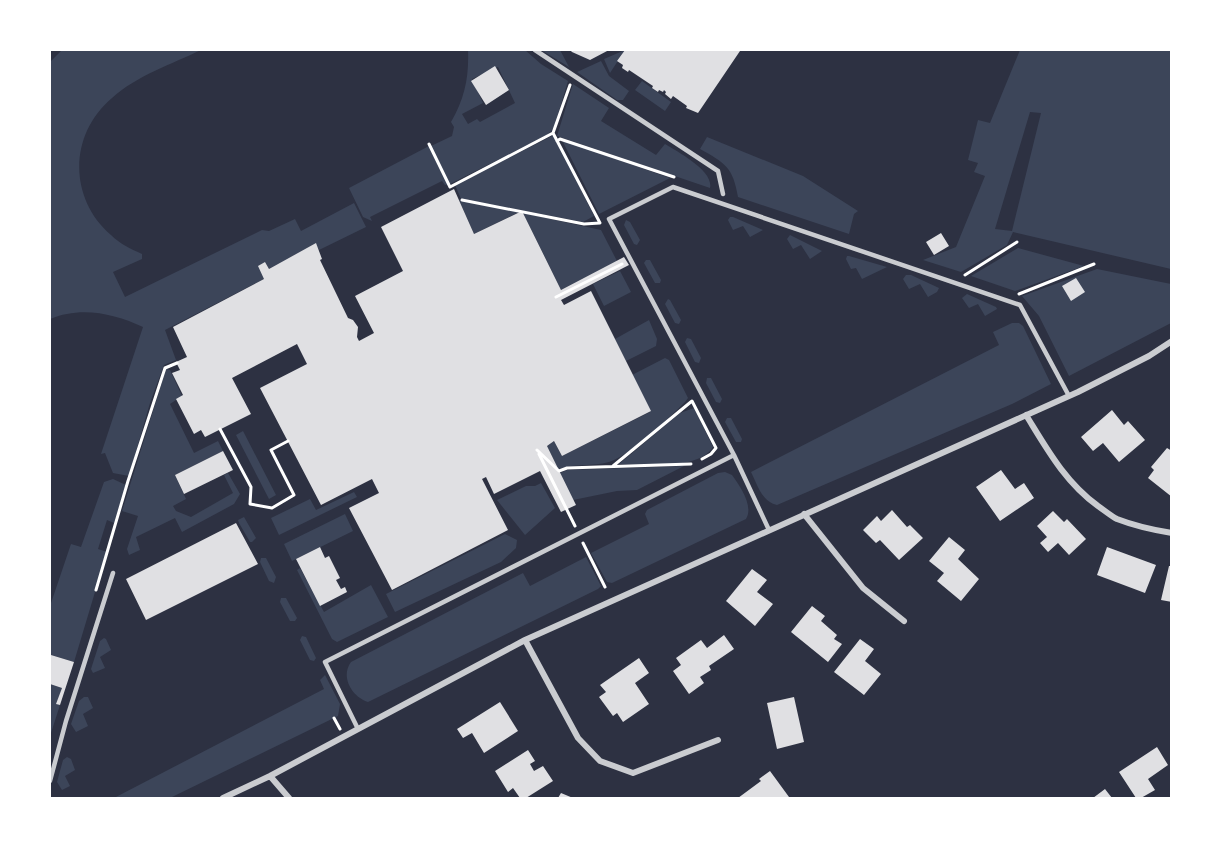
<svg xmlns="http://www.w3.org/2000/svg" width="1221" height="848" viewBox="0 0 1221 848" font-family="'IBM Plex Serif',serif">
	<style>
		.green { fill: #3c4559; fill-rule: evenodd }
		.building { fill: #e0e0e3 }
		.lines { fill: none; stroke-linecap: round; stroke-linejoin: round }
		.path { stroke: #fff; stroke-width: 3 }
		.service { stroke: #caccd0; stroke-width: 4.5 }
		.minor { stroke: #caccd0; stroke-width: 6 }
	</style>
	<rect width="100%" height="100%" fill="#2d3142"/>
	<path class="green" d="M62,50h139c-29,14 -65,26 -89,48 -43,36 -44,100 -1,137 9,9 20,14 31,19v5l-29,13 12,25 137,-67 7,1 26,-12 6,12 53,-28 12,24 -47,23 -4,-6 -46,25 -4,-7 -1,17 -99,51 11,30 -12,5 -14,38 -21,73 -16,-3 -8,-20 -4,1 42,-127c-29,-14 -63,-21 -93,-8v-257z
		M468,50h57l16,14 27,17 -14,47 -7,7 -97,49 -19,-38 21,-10 2,-9 -3,-5c14,-24 18,-45 17,-72zM498,67l17,36 -35,19 -3,-3 -9,5 -6,-10 21,-11 -11,-24z
		M541,50h19l9,17z
		M625,50l-15,23 -6,-14z
		M1020,50h151v219l-158,-37 -6,13 -46,27 -38,-12 33,-13 29,-71 -11,-4 4,-9 -10,-3 10,-40 12,3zM1030,112l11,1 -29,118 -17,-2z
		M601,61l8,15 20,15 -6,9h-6l-40,-28z
		M642,81l29,21 -6,9 -30,-21z
		M573,84l36,24 -8,13 55,34 9,-11c13,8 49,27 45,44l-153,-52z
		M554,135l40,81 -11,6 -122,-23 -6,-14z
		M707,137l96,39 55,35 -4,3 -5,20 -111,-37c-5,-30 -13,-34 -38,-48z
		M562,140l108,38 -71,36z
		M429,146l19,39h-3l-3,-4 -72,36 2,4 -9,-4 -14,-29z
		M459,200l60,12 -45,22z
		M523,213l78,17 16,31 -56,29z
		M730,217h3l30,13 -13,7 -7,-11 -10,4 -5,-10z
		M626,220l4,2 10,18 -3,5 -3,-1 -10,-19z
		M790,235l32,16 -12,8 -9,-14 -8,4 -6,-10z
		M1018,248l66,18 -69,25 -44,-15z
		M847,256h2l38,11 -25,12 -6,-11 -5,1 -5,-10z
		M646,260h4l11,20 -1,3h-5l-11,-20z
		M1097,269l74,15v39l-102,53 -30,-60 -17,-20z
		M620,271l11,21 -27,14 -11,-22z
		M906,275h5l28,13 -2,4 -9,5 -8,-13 -11,5 -6,-10z
		M967,294l29,13 1,2 -12,7 -7,-12 -9,4 -7,-10z
		M668,299l2,1 11,20 -2,4 -4,-1 -10,-19z
		M649,320l8,19 -1,7 -30,15 -11,-22z
		M1012,323h7l4,3 28,58 -39,20 -235,101c-15,-3 -20,-21 -26,-33l248,-127 -6,-13z
		M687,338l4,1 10,19 -2,5 -4,-1 -10,-20z
		M665,358l4,2 19,38 -3,4c-16,16 -55,54 -76,60 -17,5 -34,1 -51,7l-11,-23 7,-5 8,15 88,-44 -18,-37z
		M166,369l4,1 12,26 -12,8 24,49 24,-12 5,10 -48,24 11,24 -13,7 3,5 15,6 42,-24 -9,-18 4,-2 12,21 -6,10 -52,28 -7,-14 -39,19 4,13 -11,5 -2,-6 11,-33 -16,-5z
		M707,378h4l11,21 -2,4 -4,-1 -10,-19z
		M694,408l19,39c-15,24 -69,17 -94,17l61,-51z
		M727,418h4l11,21 -1,3h-5l-11,-20z
		M243,431l33,64 -7,4 -33,-64z
		M684,466l-47,24 -20,1 -44,9 -13,-27 7,-3z
		M725,472l7,3c8,11 22,31 14,44l-134,64 -5,-1 -16,-29 58,-29 -4,-10 2,-4 71,-37z
		M113,479l13,6 -12,38 -7,-3 -9,29 9,3 -33,110 -23,-7 -1,4v-53l21,-62 10,3 23,-65z
		M541,483l14,25 -30,27 -28,-35 29,-14h9z
		M354,492l3,5 -78,38 -8,-17 39,-19 6,11z
		M345,514l8,17 -61,30 -8,-17z
		M244,517l12,21 -4,4h-2l-11,-19 -1,-3z
		M505,534l12,6 -1,8 -15,14 -106,50 -9,-18z
		M586,557l15,29 -3,3 -230,113c-16,-5 -28,-25 -17,-40l172,-89 7,13z
		M261,558h5l10,19 -2,6 -5,-2 -9,-19z
		M300,568l24,44 47,-27 17,32 -51,25 -5,-3 -35,-69z
		M281,598h5l11,20 -2,3h-5l-10,-19z
		M302,636l4,1 10,21 -2,3 -4,-1 -10,-20z
		M104,638l2,1 5,11 -11,7 5,11 -12,5 -2,-4 9,-28z
		M325,675l15,29 -2,12 -168,82h-56l210,-109 -4,-9z
		M50,684l12,4 -5,16 3,1 -10,31z
		M84,697h4l5,11 -10,6 5,12 -12,6 -5,-8 8,-23z
		M67,757l4,2 4,11 -10,6 5,10 -8,4 -5,-8 6,-22z"/>
	<path class="building" d="M570,50h39l-19,10 -18,-8z
		M625,50h112l3,1 -42,62 -12,-5 1,-2 -14,-10 -2,3 -6,-5 1,-2 -2,-2 -1,2 -4,-2 -1,2 -6,-4 1,-2 -24,-16 -1,2 -6,-4 1,-3 -6,-4z
		M495,66l14,24 -23,15 -15,-24z
		M454,189l20,45 48,-23 39,79 63,-33 5,8 -68,35 3,5 27,-14 60,120 -89,45 -8,-15 -7,5 29,59 -15,7 -21,-41 -46,23 -8,-17 -4,2 26,51 -116,60 -43,-82 30,-15 -7,-14 -51,26 -61,-117 47,-24 -10,-20 -65,34 19,36 -46,23 -4,-7 -7,4 -18,-35 7,-4 -11,-22 8,-3 -4,-8 11,-5 -14,-30 91,-48 -6,-13 7,-4 4,7 47,-26 6,16 -2,1 28,58 5,2 5,7 -1,10 2,4 15,-8 -19,-37 48,-25 -22,-44z
		M941,233l8,13 -15,9 -8,-13z
		M1076,278l9,14 -14,9 -9,-15z
		M1112,410l12,15 4,-4 17,19 -26,22 -16,-19 -10,8 -12,-14z
		M1167,448l5,3v46l-24,-19 6,-8 -3,-3z
		M223,451l10,19 -49,24 -9,-19z
		M1001,470l14,19 9,-6 10,15 -34,23 -24,-34z
		M892,510l15,17 3,-2 13,13 -24,22 -19,-20 -4,3 -13,-13 14,-14 4,5z
		M1053,511l11,11 3,-3 19,20 -17,16 -11,-12 -10,9 -8,-9 7,-6 -10,-11z
		M236,523l22,41 -112,56 -20,-41z
		M949,537l16,13 -7,9 21,20 -18,22 -24,-20 7,-8 -15,-12z
		M320,547l5,11 4,-2 11,22 -4,2 5,9 4,-2 2,5 -27,14 -24,-47z
		M1107,547l49,18 -11,28 -48,-18z
		M1169,566h3v36l-11,-2z
		M752,569l15,11 -10,12 16,12 -18,22 -29,-25z
		M812,606l13,10 -4,5 16,14 -3,4 8,5 -14,18 -37,-30z
		M724,635l10,14 -25,17 2,4 -11,7 4,6 -15,11 -16,-23 8,-6 -5,-7 25,-18 6,8z
		M860,639l14,10 -9,12 16,13 -17,21 -30,-23z
		M51,655l23,7 -14,43 -4,-1 6,-16 -12,-4z
		M639,658l10,15 -14,10 14,21 -26,18 -6,-9 -4,3 -14,-19 7,-5 -6,-7z
		M794,697l10,45 -27,7 -10,-46z
		M500,702l18,29 -34,22 -12,-20 -9,5 -6,-9z
		M1157,747l11,18 -20,14 7,11 -14,8h-5l-17,-26z
		M528,750l7,11 -5,3 4,7 9,-5 10,15 -27,17h-6l-7,-10 -5,4 -13,-21z
		M770,771l19,26 -2,1h-49l23,-17 -2,-2z
		M1105,789l7,9h-19z
		M561,793l12,5h-15z"/>
	<g class="lines">
		<path class="path" d="M557,141l3,-2 114,38
			M429,144l21,43 103,-54 17,-48
			M462,200l122,24 16,-1 -47,-90
			M965,275l52,-33
			M1019,294l75,-30
			M556,297l66,-33
			M220,429l31,58 -1,17 22,4 22,-13 -23,-45 17,-9
			M537,450l22,21 8,-3 124,-4
			M539,454l36,72
			M613,466l79,-65 24,47 -5,6 -9,5
			M583,543l22,44
			M96,590l32,-109 37,-113 12,-5
			M334,718l6,11"/>
		<path class="service" d="M535,50l183,121 5,23
			M734,455l-125,-236 64,-32 347,118 49,91
			M358,729l-33,-67 409,-207 35,75
			M50,781l16,-60 47,-148"/>
		<path class="minor" d="M1026,415c21,34 39,67 72,91 6,4 13,10 19,13 18,7 36,11 55,14
			M804,514l59,74 41,33
			M525,640l53,98 22,23 33,12 85,-33
			M270,776l19,22
			M223,798l47,-22 255,-136 553,-248 71,-36 23,-15"/>
	</g>
	<rect width="1221" height="848" fill="none" stroke="#ffffff" stroke-width="102"/>
</svg>
